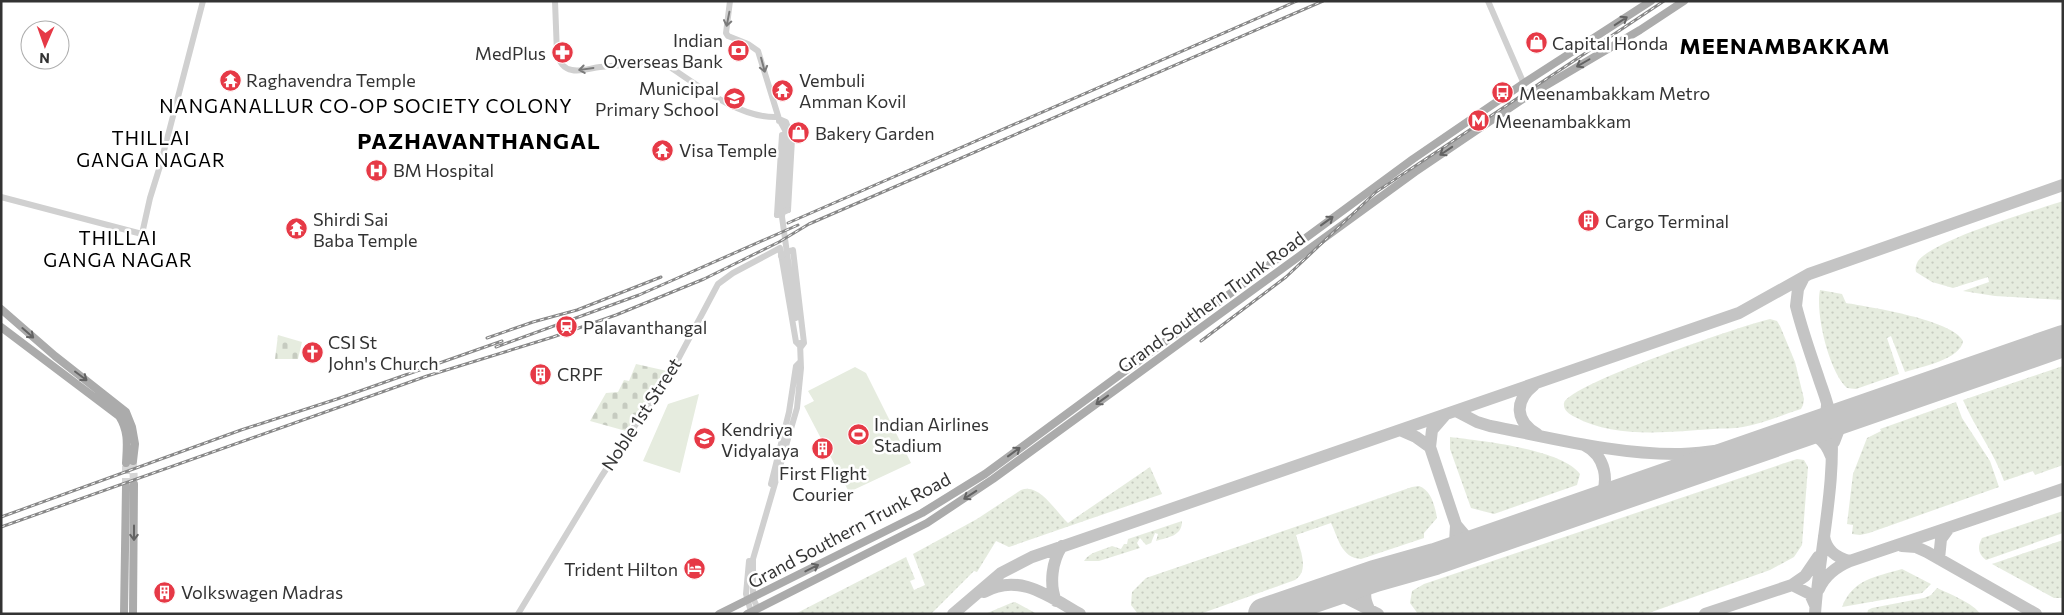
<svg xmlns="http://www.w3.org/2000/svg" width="2064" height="615" viewBox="0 0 2064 615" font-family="Commissioner,sans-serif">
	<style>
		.grass { fill: url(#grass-dots) }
		.cemetery { fill: url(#cemetery-stones) }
		.pitch { fill: #e6ecdf }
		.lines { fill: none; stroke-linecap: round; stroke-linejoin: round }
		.taxiway { stroke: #c4c4c4; stroke-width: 12 }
		.runway { stroke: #c4c4c4; stroke-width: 32 }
		.primary-tunnel { stroke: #d6d6d6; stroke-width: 8; stroke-dasharray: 8 4; stroke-linecap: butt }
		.tertiary { stroke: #d0d0d0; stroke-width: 6 }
		.primary { stroke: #ababab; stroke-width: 8 }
		.rail-casing { stroke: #888; stroke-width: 3 }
		.rail { stroke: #fff; stroke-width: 1; stroke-dasharray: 4; stroke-linecap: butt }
		.tertiary-bridge { stroke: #d0d0d0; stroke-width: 6 }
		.oneway { stroke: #7a7a7a }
		.oneway2 { stroke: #636363 }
		.labels { text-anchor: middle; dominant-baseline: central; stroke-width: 5; stroke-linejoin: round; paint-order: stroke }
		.poi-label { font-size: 18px; fill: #333; stroke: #fff; text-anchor: start }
		.street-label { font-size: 18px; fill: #333; stroke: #fff }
		.neighbourhood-label { font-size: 19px; letter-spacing: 1px; fill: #000; stroke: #fff }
		.district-label { font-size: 22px; font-weight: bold; letter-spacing: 1px; fill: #000; stroke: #fff }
	</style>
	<defs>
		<pattern id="grass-dots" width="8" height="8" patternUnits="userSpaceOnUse" patternTransform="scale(1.25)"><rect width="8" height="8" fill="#e6ecdf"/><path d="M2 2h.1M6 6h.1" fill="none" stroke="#c6cbc0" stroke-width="1.8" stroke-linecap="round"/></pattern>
		<pattern id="cemetery-stones" width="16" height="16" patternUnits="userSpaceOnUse" patternTransform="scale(1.25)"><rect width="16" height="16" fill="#e6ecdf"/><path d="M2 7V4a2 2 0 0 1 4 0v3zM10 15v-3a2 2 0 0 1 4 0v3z" fill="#c6cbc0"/></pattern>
	</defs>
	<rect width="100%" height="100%" fill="#fff"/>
	<path class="grass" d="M2063,201v99l-68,-4 -32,-5 26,-9 -1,-5 -35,11 -21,-6 -16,-10c-1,-4 0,-7 2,-11 17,-22 115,-50 145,-60z
		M1820,290l22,4 4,9c24,4 107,17 117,38 -2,18 -42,26 -58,31l-14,-36 -4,2 12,36 -43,15 -9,-1c-18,-16 -32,-75 -27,-98z
		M1770,319l7,2 3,5 15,36 9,37 -1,6 -2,4c-19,6 -39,15 -58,18 -10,2 -21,1 -30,2 -44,3 -98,10 -138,-12 -6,-3 -12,-7 -11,-14 5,-19 180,-78 206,-84z
		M2063,366v99l-28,10 -2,-4 -29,10c-10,-29 -29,-53 -41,-81z
		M1956,402l6,16 28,43 9,26 -130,46 -9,2 -8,-1 1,-9 -6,-1 6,-50 14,-36 14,-7 -1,-2z
		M1450,437c32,4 112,12 130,37l-3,11 -83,29 -23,-6 -21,-59z
		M1797,459l7,1 4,7 -6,78 -8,12 -24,13 -124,44h-228l-8,-11 2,-12 12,-7z
		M1150,467l12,27 -153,53 -13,-6 -19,31 -3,-1 -43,43h-136l111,-57 9,22 -5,2 4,9 11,-5 -12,-31 64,-35 44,-29c18,-8 35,22 47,33z
		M1419,486c12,4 16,20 18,32l-13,15v5l-63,21c-20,-1 -23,-22 -30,-36l-35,12c4,15 14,35 -1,45l-95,34h-62l-7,-9 1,-13 14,-14 266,-91z
		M2063,511v22l-77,27c-8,-6 -9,-13 -4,-22z
		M1182,521c0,15 -13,16 -26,20l2,-7 -3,-1 -4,10 -5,2 -6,-7 -3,5 3,5 -41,13h-15c5,-9 19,-11 28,-15l9,3 3,-5h3l1,-5z
		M2063,540v58h-9l-62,-34z
		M1902,569l29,15 -9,9 -80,14c11,-28 33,-30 60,-38z
		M1937,588c11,5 38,16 43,26h-113l1,-4 4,-2 52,-10 7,-3z
		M1015,602l22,12h-52l26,-11z"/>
	<path class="cemetery" d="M278,335l24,7 -4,17h-23z
		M636,364l31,7 -41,60 -36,-10 16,-28 12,-1 6,-12 5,1z"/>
	<path class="pitch" d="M855,367l11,6 45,90 -62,29 -45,-86 10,-5 -6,-10z
		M699,394l-19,79 -37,-12 25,-57z"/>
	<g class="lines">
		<path class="taxiway" d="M1804,277l-6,12 -2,17c6,24 14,47 22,70 4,13 10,26 12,40 8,62 -11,135 -15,198
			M1534,385c-20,16 -19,36 3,49
			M1456,411l21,11 13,4c63,12 127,29 191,28 32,-1 64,-7 95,-13
			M1445,415l-13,15 -2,17 26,78 11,13 15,4
			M1815,427l11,-11 1,-11
			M1400,430l16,7 14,10
			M1797,434c18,-1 27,4 34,22
			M1834,442l5,-13 14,-14
			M1584,445c22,11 26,36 15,57
			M1824,536c2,14 13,22 26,25
			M1902,546l14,1 11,5 109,62
			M1450,554l5,-11 1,-18
			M1939,559l2,-20 8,-11
			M1792,585l18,9 5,11
			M1819,589c6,-14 17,-22 31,-28l213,-72
			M984,592c35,-20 66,5 96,22
			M1323,593l19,3 36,18
			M1056,601c-7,-17 -4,-40 6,-55
			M1369,609c-7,-14 -4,-23 6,-33
			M953,614l48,-41 31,-16 707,-244 70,-39 254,-89
			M1705,614l87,-29 13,-9 13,-19"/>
		<path class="runway" d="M1264,614l111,-38 60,-17 628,-218"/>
		<path class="primary-tunnel" d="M133,461l1,23
			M126,486v-23"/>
		<path class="tertiary" d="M555,1l2,53c2,8 7,15 15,16 9,2 19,-2 28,-3 23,-2 47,-5 70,0 30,20 71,52 108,50
			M730,1l-4,32 2,3 20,8 10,7 21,68 6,11 2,14 -5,73 14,101
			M1488,1l36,83
			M779,121v-2l7,3 6,17 -4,71
			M1,197l141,37 8,-36 10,-32 43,-165
			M777,215l5,-80
			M771,484l18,-72 7,-46 4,-4
			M749,561l-3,33 5,18
			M758,609l-5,-11v-39l44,-151 4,-40 -1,-25
			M518,614l83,-137 74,-112 43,-81 15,-11 47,-25 16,94 5,5 3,-4 -11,-93 -3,1"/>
		<path class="primary" d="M1,309l54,47 71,56 6,15 3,17 -2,17
			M1,327l118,89c10,16 8,29 7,47
			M124,614l2,-128
			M133,614l1,-130
			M719,614l203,-101 63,-39 428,-315 114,-78 124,-80
			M747,614l180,-91 66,-44 422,-307 108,-73 117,-69 44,-29"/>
		<defs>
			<path id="rail" d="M788,223l509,-222
				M487,338l46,-16 44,-12 84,-33
				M1201,341l85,-64 90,-85 288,-191
				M496,347l143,-52 159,-70
				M1,517l240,-87 96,-31 165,-58
				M1,527l426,-151 126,-39 63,-22 88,-36 75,-37 30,-18 514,-223"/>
		</defs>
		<use href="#rail" class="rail-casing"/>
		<use href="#rail" class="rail"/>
		<path class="tertiary-bridge" d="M777,215l11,-5
			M781,256l9,-5"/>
	</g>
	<defs><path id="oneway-shaft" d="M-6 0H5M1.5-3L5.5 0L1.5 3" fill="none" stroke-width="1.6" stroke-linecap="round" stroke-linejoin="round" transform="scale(1.25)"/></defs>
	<g class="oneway">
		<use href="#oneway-shaft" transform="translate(728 19) rotate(101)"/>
		<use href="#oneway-shaft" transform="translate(763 65) rotate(75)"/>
		<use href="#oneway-shaft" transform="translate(586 69) rotate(172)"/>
	</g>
	<g class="oneway2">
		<use href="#oneway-shaft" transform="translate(1621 21) rotate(-33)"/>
		<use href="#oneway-shaft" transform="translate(1583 63) rotate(150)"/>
		<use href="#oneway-shaft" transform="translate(1446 151) rotate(146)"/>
		<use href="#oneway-shaft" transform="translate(1327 221) rotate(-36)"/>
		<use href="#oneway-shaft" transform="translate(28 333) rotate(41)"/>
		<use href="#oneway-shaft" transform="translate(81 376) rotate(37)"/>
		<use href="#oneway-shaft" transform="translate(1102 400) rotate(144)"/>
		<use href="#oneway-shaft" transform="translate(1014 452) rotate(-36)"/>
		<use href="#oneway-shaft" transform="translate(970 495) rotate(147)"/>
		<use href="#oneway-shaft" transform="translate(134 533) rotate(90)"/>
		<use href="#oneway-shaft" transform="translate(812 568) rotate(-27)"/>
	</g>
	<defs>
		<symbol id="shop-disc" viewBox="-11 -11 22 22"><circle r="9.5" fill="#e63946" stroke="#fff"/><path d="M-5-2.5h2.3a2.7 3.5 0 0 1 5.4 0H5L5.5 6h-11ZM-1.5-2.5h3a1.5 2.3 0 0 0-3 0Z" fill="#fff"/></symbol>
		<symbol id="bank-disc" viewBox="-11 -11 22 22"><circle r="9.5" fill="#e63946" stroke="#fff"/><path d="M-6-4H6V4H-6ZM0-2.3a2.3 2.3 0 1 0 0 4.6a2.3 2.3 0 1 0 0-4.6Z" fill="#fff"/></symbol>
		<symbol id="pharmacy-disc" viewBox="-11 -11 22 22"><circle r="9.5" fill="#e63946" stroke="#fff"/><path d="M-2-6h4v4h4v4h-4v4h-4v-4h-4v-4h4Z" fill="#fff"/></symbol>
		<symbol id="temple-disc" viewBox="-11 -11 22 22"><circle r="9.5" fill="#e63946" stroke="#fff"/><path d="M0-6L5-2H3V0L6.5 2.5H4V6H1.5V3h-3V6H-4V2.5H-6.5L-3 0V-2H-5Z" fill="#fff"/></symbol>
		<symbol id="bus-disc" viewBox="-11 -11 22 22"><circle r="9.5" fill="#e63946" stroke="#fff"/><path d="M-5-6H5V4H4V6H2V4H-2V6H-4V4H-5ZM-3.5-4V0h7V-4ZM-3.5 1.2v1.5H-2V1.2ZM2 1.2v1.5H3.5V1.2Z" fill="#fff"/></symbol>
		<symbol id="school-disc" viewBox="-11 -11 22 22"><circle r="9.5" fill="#e63946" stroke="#fff"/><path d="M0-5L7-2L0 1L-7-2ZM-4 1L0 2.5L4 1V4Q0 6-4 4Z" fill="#fff"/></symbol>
		<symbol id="metro-disc" viewBox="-11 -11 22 22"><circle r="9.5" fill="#e63946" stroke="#fff"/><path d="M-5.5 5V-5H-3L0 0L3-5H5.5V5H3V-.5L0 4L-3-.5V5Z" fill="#fff"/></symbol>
		<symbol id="hospital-disc" viewBox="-11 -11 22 22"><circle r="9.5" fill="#e63946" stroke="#fff"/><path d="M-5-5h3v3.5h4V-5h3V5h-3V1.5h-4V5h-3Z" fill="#fff"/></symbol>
		<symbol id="building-disc" viewBox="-11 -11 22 22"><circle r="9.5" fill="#e63946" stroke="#fff"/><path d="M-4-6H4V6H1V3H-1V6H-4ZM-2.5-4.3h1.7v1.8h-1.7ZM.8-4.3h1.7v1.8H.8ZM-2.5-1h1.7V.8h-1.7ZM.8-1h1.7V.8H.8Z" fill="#fff"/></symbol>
		<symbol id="station-disc" viewBox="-11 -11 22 22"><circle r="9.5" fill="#e63946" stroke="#fff"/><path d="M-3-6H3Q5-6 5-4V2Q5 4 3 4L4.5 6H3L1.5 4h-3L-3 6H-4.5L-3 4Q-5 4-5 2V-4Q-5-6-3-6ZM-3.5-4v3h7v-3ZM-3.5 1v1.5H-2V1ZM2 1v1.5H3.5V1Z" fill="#fff"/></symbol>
		<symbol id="church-disc" viewBox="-11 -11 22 22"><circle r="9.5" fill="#e63946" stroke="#fff"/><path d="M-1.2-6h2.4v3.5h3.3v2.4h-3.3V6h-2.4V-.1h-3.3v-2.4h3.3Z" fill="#fff"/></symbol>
		<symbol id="stadium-disc" viewBox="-11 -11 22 22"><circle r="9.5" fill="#e63946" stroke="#fff"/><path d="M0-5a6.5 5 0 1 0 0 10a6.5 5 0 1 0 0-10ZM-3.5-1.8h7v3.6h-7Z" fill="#fff"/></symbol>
		<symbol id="hotel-disc" viewBox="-11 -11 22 22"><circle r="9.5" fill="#e63946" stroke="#fff"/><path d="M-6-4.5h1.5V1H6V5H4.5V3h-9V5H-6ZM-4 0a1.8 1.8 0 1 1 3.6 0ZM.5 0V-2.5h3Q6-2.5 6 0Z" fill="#fff"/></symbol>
	</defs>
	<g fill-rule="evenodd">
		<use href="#shop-disc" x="1524" y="30" width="25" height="25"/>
		<use href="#bank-disc" x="726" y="38" width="25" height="25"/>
		<use href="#pharmacy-disc" x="550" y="40" width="25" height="25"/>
		<use href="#temple-disc" x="218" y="68" width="25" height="25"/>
		<use href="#temple-disc" x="770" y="78" width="25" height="25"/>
		<use href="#bus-disc" x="1490" y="80" width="25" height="25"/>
		<use href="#school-disc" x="722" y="86" width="25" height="25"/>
		<use href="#metro-disc" x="1466" y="108" width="25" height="25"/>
		<use href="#shop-disc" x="786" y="120" width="25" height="25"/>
		<use href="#temple-disc" x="650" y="138" width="25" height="25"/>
		<use href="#hospital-disc" x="364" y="158" width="25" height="25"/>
		<use href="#building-disc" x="1576" y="208" width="25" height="25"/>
		<use href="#temple-disc" x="284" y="216" width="25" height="25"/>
		<use href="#station-disc" x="554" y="314" width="25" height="25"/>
		<use href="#church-disc" x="300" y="340" width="25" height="25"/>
		<use href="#building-disc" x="528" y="362" width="25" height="25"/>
		<use href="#stadium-disc" x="846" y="422" width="25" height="25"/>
		<use href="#school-disc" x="692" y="426" width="25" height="25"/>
		<use href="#building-disc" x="810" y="436" width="25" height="25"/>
		<use href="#hotel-disc" x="682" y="556" width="25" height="25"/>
		<use href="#building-disc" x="152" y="580" width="25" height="25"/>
	</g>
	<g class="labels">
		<g class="poi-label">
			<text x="723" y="40" text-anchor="end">Indian<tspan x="723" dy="21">Overseas Bank</tspan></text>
			<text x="1552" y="43">Capital Honda</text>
			<text x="546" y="53" text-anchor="end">MedPlus</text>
			<text x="246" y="80">Raghavendra Temple</text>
			<text x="799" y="80">Vembuli<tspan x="799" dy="21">Amman Kovil</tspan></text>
			<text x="719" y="88" text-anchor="end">Municipal<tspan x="719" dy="21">Primary School</tspan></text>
			<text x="1519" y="93">Meenambakkam Metro</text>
			<text x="1495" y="121">Meenambakkam</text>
			<text x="815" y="133">Bakery Garden</text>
			<text x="679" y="150">Visa Temple</text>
			<text x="393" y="170">BM Hospital</text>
			<text x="313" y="219">Shirdi Sai<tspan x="313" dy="21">Baba Temple</tspan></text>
			<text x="1605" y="221">Cargo Terminal</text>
			<text x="583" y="327">Palavanthangal</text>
			<text x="328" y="342">CSI St<tspan x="328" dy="21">John's Church</tspan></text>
			<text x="557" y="374">CRPF</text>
			<text x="874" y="424">Indian Airlines<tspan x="874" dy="21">Stadium</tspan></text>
			<text x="721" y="429">Kendriya<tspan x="721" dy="21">Vidyalaya</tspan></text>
			<text x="823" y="473" text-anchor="middle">First Flight<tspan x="823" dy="21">Courier</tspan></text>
			<text x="678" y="569" text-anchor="end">Trident Hilton</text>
			<text x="181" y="592">Volkswagen Madras</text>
		</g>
		<g class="street-label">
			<text transform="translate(1211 302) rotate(-36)">Grand Southern Trunk Road</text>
			<text transform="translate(641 414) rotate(-57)">Noble 1st Street</text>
			<text transform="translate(849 530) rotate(-28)">Grand Southern Trunk Road</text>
		</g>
		<g class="neighbourhood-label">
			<text x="366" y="105">NANGANALLUR CO-OP SOCIETY COLONY</text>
			<text x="151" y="137">THILLAI<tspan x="151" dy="22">GANGA NAGAR</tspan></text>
			<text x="118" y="237">THILLAI<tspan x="118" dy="22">GANGA NAGAR</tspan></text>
		</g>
		<g class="district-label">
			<text x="1785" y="45">MEENAMBAKKAM</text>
			<text x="479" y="140">PAZHAVANTHANGAL</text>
		</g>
	</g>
	<rect width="2064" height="615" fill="none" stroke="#333333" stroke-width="5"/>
	<g transform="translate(45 45) rotate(182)"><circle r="24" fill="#ffffff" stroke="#adadad"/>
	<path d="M0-4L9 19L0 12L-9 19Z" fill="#e63946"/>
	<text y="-8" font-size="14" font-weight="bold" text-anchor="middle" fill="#333333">N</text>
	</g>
</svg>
